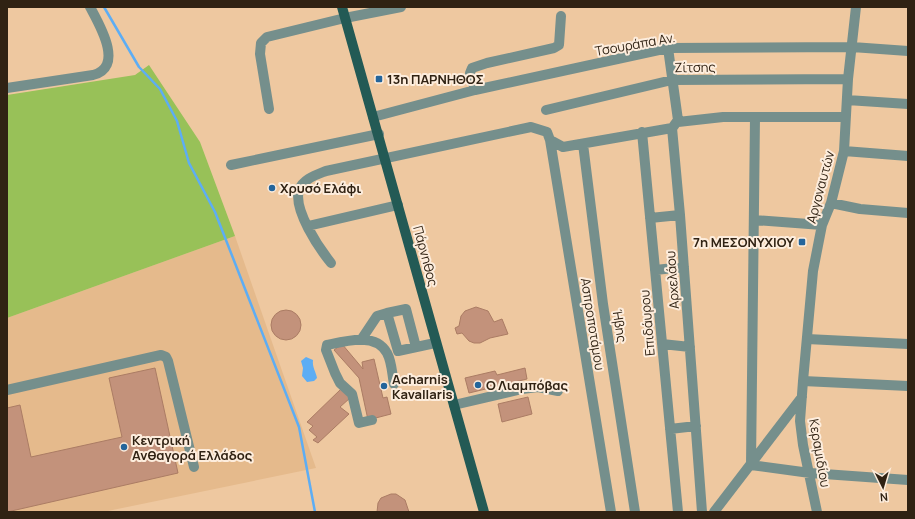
<svg xmlns="http://www.w3.org/2000/svg" width="915" height="519" viewBox="0 0 915 519" font-family="Manrope,sans-serif">
	<style>
		.built { fill: #e5ba8c }
		.green { fill: #98c158 }
		.water { fill: #5dadf4 }
		.lines { fill: none; stroke-linecap: round; stroke-linejoin: round }
		.stream { stroke: #5dadf4; stroke-width: 2.5 }
		.building { fill: #c3927b; stroke: #ab7c64 }
		.minor { stroke: #758f8c; stroke-width: 10 }
		.major { stroke: #235a55; stroke-width: 10 }
		.poi-dot { fill: #24659b; stroke: #fdeddd; stroke-width: 1.5 }
		.labels { text-anchor: middle; dominant-baseline: central; stroke-width: 4; stroke-linejoin: round; paint-order: stroke }
		.street-label { font-size: 13px; fill: #302213; stroke: #fdeddd }
		.poi-label { font-size: 13px; font-weight: bold; fill: #302213; stroke: #fdeddd; text-anchor: start }
	</style>
	<rect width="100%" height="100%" fill="#eec8a0"/>
	<path class="built" d="M235 236 316 468 103 512H7V318Z"/>
	<path class="green" d="M149 65 200 142 235 236 7 318V95L135 75Z"/>
	<path class="water" d="M306 357 313 360C312 367 316 372 317 378L314 381 307 382 302 376 303 368 301 361Z"/>
	<g class="lines">
		<path class="stream" d="M104 7 139 67 160 89 177 121 189 163 215 212 299 427 315 512"/>
	</g>
	<path class="building" d="M476 307 488 311 494 322 502 319 508 334 490 338 480 343H474L469 341 462 333 457 334 455 328 459 326 461 316 465 311Z
		M271 325a15 15 0 1 1 30 0a15 15 0 1 1-30 0Z
		M342 344 363 369 362 362 374 359 383 398 387 397 391 414 368 420 359 378 334 350Z
		M155 368 178 473 7 512V408L20 405 31 457 122 437 109 378Z
		M525 368 527 379 469 393 465 378 495 371 497 375Z
		M341 389 350 398 340 407 349 414 318 443 313 440 317 437 309 430 313 426 307 422Z
		M528 397 532 414 502 422 498 404Z
		M391 494H396L405 500 409 512H377L378 503 381 498Z"/>
	<g class="lines">
		<path class="minor" d="M668 48 678 120 673 127
			M7 88 93 75C125 67 99 24 90 7
			M475 90 470 73 472 68 487 63 554 48 559 45 561 16
			M847 100 908 104
			M269 109 260 54 261 43 267 37 345 18 401 7
			M546 110 672 80 848 79
			M373 117 475 90 668 48 852 47 908 51
			M755 117 751 465 810 473 908 480
			M678 122 723 117H845
			M672 128 680 215 702 512
			M642 132 678 512
			M550 140 611 512
			M583 144 603 304 635 512
			M844 151 908 156
			M231 165 379 134
			M831 203 860 209 908 213
			M650 218 680 215
			M754 220 822 225
			M308 226 398 205
			M331 263C319 248 293 210 299 190 303 179 316 175 326 171L531 127 547 132 550 140 563 147 672 128
			M655 270 684 267
			M387 313 406 309 416 347
			M807 339 908 344
			M361 340 377 316 387 313 398 351 435 343
			M662 344 690 347
			M803 381 908 386
			M7 390 161 355 166 357 168 361 194 467
			M454 405 522 389 538 387 558 391
			M372 420 359 423 352 394 340 383 335 373 326 350 327 345C345 341 376 332 387 353 392 362 392 374 394 384
			M670 429 696 426
			M714 512 802 397
			M817 512 803 445 800 421 803 381 813 271 822 225 831 203 844 151 848 79 856 7"/>
		<path class="major" d="M342 7 484 512"/>
	</g>
	<g class="poi-dot">
		<rect x="375" y="75" width="8" height="8" rx="2"/>
		<circle cx="272" cy="188" r="4"/>
		<rect x="798" y="238" width="8" height="8" rx="2"/>
		<circle cx="478" cy="385" r="4"/>
		<circle cx="384" cy="386" r="4"/>
		<circle cx="124" cy="447" r="4"/>
	</g>
	<g class="labels">
		<g class="street-label">
			<text transform="translate(635 44) rotate(-10)">Τσουράπα Αν.</text>
			<text transform="translate(695 67) rotate(-1)">Ζίτσης</text>
			<text transform="translate(820 187) rotate(-75)">Αργοναυτών</text>
			<text transform="translate(426 256) rotate(75)">Πάρνηθος</text>
			<text transform="translate(672 280) rotate(-94)">Αρχελάου</text>
			<text transform="translate(647 323) rotate(-95)">Επιδάυρου</text>
			<text transform="translate(593 324) rotate(81)">Ασπροποτάμου</text>
			<text transform="translate(620 326) rotate(81)">Ήβης</text>
			<text transform="translate(820 453) rotate(80)">Κεραμιδίου</text>
		</g>
		<g class="poi-label">
			<text x="387" y="79">13η ΠΑΡΝΗΘΟΣ</text>
			<text x="280" y="188">Χρυσό Ελάφι</text>
			<text x="794" y="242" text-anchor="end">7η ΜΕΣΟΝΥΧΙΟΥ</text>
			<text x="392" y="379">Acharnis<tspan x="392" dy="15">Kavallaris</tspan></text>
			<text x="486" y="385">Ο Λιαμπόβας</text>
			<text x="132" y="440">Κεντρική<tspan x="132" dy="15">Ανθαγορά Ελλάδος</tspan></text>
		</g>
	</g>
	<rect width="915" height="519" fill="none" stroke="#302213" stroke-width="16"/>
	<g transform="translate(883 487) rotate(175)" stroke="#fdeddd" stroke-width="3" paint-order="stroke">
	<path d="M0-3L7 15L0 10L-7 15Z" fill="#302213"/>
	<text y="-6" font-size="11" font-weight="bold" text-anchor="middle" fill="#302213">N</text>
	</g>
</svg>
